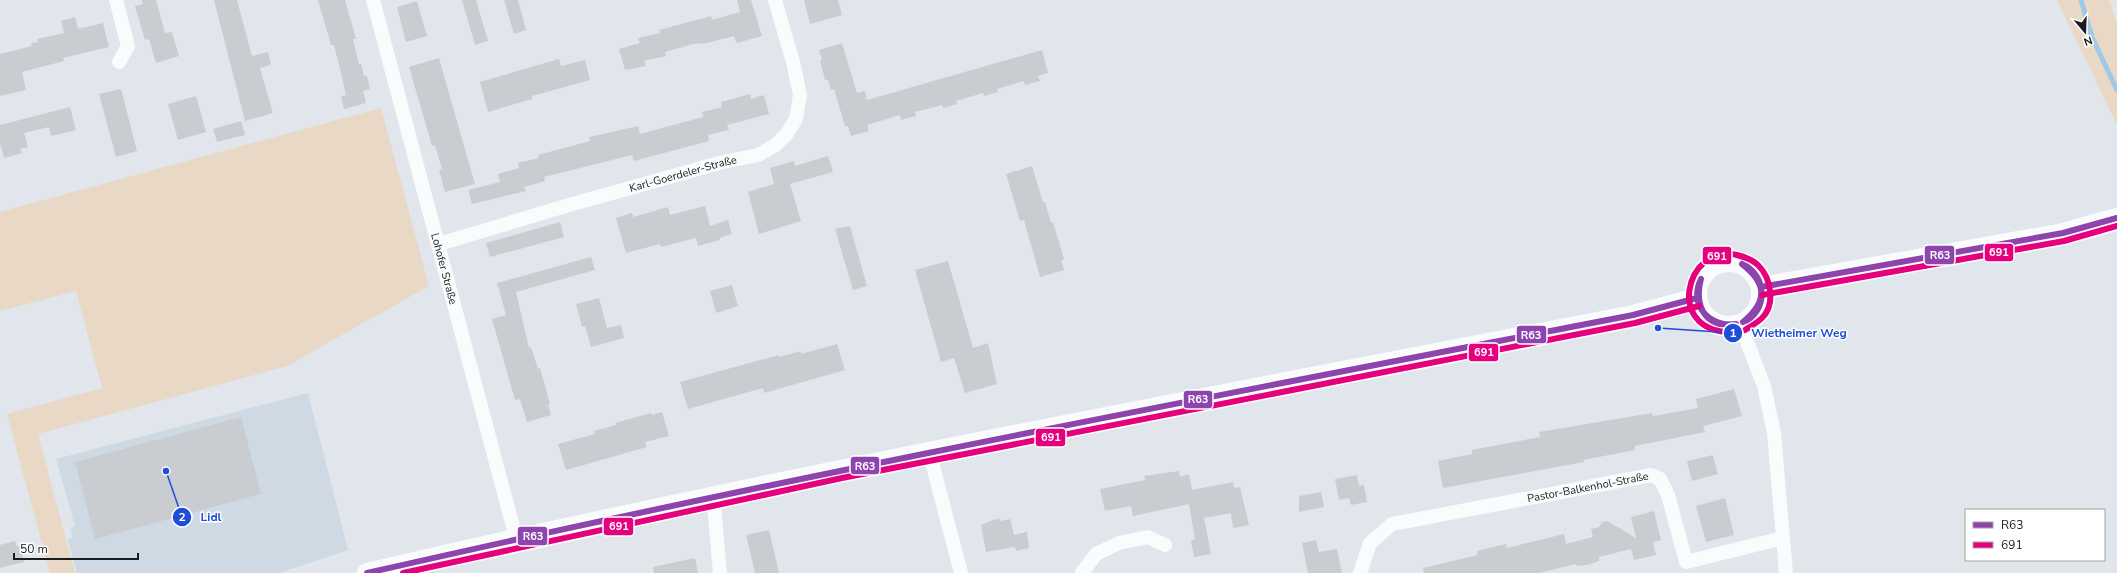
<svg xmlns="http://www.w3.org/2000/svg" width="2117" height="573" viewBox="0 0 2117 573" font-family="'Nunito Sans',sans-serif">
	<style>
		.built { fill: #ced9e3 }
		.green { fill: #e9d8c5 }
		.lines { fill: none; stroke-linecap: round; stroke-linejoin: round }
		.stream { stroke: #9fc9e9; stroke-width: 5 }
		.building { fill: #c9cdd1 }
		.minor { stroke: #fafbfc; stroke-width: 14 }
		.secondary { stroke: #fafbfc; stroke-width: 20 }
		.bus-1-casing { stroke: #fff; stroke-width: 9 }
		.bus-2-casing { stroke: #fff; stroke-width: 9 }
		.bus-1 { stroke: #8e44ad; stroke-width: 6 }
		.bus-2 { stroke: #e5007d; stroke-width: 6 }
		.labels { text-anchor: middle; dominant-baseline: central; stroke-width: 3; stroke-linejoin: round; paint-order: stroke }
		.street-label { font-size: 11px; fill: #181c1f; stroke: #fff }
		.leader { fill: none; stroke: #1d4ed8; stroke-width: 1.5 }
		.callout-dot { fill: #1d4ed8; stroke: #fff; stroke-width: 1.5 }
		.mark-label { font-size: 12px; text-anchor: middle; font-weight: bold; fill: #fff }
		.callout-label { font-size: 12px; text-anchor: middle; font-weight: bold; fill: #1d4ed8; stroke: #fff; stroke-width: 3; stroke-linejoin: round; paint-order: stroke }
		.line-badge { stroke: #fff; stroke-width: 1.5 }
		.badge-label { font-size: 11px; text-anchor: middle; font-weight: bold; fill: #fff }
	</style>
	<rect width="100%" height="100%" fill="#e0e6eb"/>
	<path class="built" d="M308 393 348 550 279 573H77L68 539 73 538 70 529 75 526 56 459Z"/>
	<path class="green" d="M2057 0H2109L2117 23V125Z
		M381 108 429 286 287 366 38 434 75 573H50L7 414 102 388 76 291 0 311V212Z"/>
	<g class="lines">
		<path class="stream" d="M2081 0 2092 37 2117 90"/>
	</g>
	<path class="building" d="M142 0H156L165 33 172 32 179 56 156 63 149 39 145 40 135 6 143 4Z
		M214 0H237L252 56 268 52 271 65 260 68 273 113 245 121Z
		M318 0H345L356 39H353L359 64H361L364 76H367L370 89 363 91 366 103 344 109 341 97 346 95 340 69 334 45H331Z
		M462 0H476L488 41 475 45Z
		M504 0H518L526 30 514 34Z
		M737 0H751L762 36 737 43 734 36 707 43 693 44 665 52 666 56 644 61 646 66 625 70 619 49 640 43 638 38 660 33 659 30 711 16 712 20 740 12Z
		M804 0H838L842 15 810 24Z
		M417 1 427 36 406 42 397 7Z
		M75 17 78 29 103 23 109 47 63 58 64 61 22 72 26 90 0 96V54L32 46 31 43 38 42 37 39 64 33 61 21Z
		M842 43 857 93 865 91 867 100 1042 50 1048 73 1038 76 1040 81 1025 85 1024 81 997 89 998 92 984 96 983 93 956 101 957 104 943 108 942 105 915 112 916 116 901 120 900 115 867 125 869 131 851 136 848 126H845L834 89 831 90 828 80H825L820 60 822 59 819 50Z
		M439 58 475 184 445 192 439 170 442 169 435 145 432 146 409 67Z
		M559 59 561 66 585 60 590 80 532 96V99L488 112 480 82Z
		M121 89 137 151 116 157 99 94Z
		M750 94 751 99 764 95 769 114 727 125 729 130 708 135 709 141 634 161 632 155 544 177 545 181 524 187 526 191 472 204 468 190 500 182 498 174 519 168 518 163 539 158 538 155 590 141 589 137 638 126 640 134 703 117 702 112 722 107 721 102Z
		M196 96 206 132 178 140 168 104Z
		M70 107 76 130 51 136 49 127 24 133 28 147 20 149 22 153 4 158 0 143V125Z
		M241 121 245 135 217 142 213 129Z
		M828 156 833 172 790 184 801 221 759 234 748 192 774 184 770 168 794 161 795 166Z
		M1032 166 1043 202H1045L1051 223 1053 222 1064 259 1061 260 1064 270 1040 277 1024 220 1020 221 1006 174Z
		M705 206 710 226 728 220 732 234 719 238 720 240 698 246 696 238 661 247 660 244 626 253 616 218 632 213 633 217 668 207 670 215Z
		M560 222 564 237 490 257 486 243Z
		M850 226 867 286 853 290 835 229Z
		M591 257 595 270 516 292 529 348 531 347 538 369 540 368 550 404 548 405 551 415 527 422 520 399 515 400 492 319 506 315 497 283Z
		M948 261 973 348 988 343 997 384 965 393 954 358 941 362 915 270Z
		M732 285 738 306 716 313 710 291Z
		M599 298 607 328 621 325 624 338 591 347 585 326 582 327 576 304Z
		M837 344 845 370 764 393 763 388 688 409 680 382 779 355V357L801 351V354Z
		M1734 389 1742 416 1703 426 1705 432 1635 446V450L1583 460 1584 462 1443 488 1438 461 1472 454V450L1540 437 1539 432 1652 413 1653 416 1698 408 1696 399Z
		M662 412 669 436 645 442 647 447 566 470 558 444 595 434 594 431 616 425 615 423 651 413 652 415Z
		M241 417 261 494 95 539 75 462Z
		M1713 455 1718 474 1692 481 1687 461Z
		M1179 471 1180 477 1189 474 1192 490 1233 482 1234 488 1240 487 1249 525 1233 528 1231 513 1204 518 1211 554 1194 557 1191 540 1195 539 1189 504 1133 516 1131 506 1105 511 1100 489 1145 480 1144 476Z
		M1357 475 1359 486 1364 485 1367 502 1351 505 1349 498 1339 500 1335 479Z
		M1321 492 1324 507 1299 512V496Z
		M1725 498 1734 535 1706 542 1696 506Z
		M1654 511 1661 540 1653 542 1656 555 1634 560 1631 549 1599 557V561L1587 565 1577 566 1576 564 1539 573H1424L1423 568 1478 555 1477 551 1506 544 1507 548 1564 534 1566 544 1593 537 1591 529 1599 527 1602 522 1607 521 1636 538 1631 517Z
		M999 518 1000 521 1010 519 1014 535 1027 532 1029 548 1016 551 1015 547 986 552 981 525Z
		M769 530 779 573H755L746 535Z
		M1316 540 1319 552 1337 549 1342 573H1308L1302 543Z
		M15 541 17 547 20 546 24 562 0 568V545Z
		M695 558 698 573H654L653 567Z"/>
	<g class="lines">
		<g class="minor">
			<path d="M116 0 128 46 119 62"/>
			<path id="s1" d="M373 0 516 538"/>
			<path id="s2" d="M439 244 569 205 723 162 758 155 774 146 786 135 796 119 800 95 793 62 775 0"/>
			<path d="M1740 324 1764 386 1774 433 1786 573"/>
			<path d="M929 451 961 573"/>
			<path d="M713 495 720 573"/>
			<path d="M1082 573 1096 554 1119 543 1148 537 1165 545"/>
			<path id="s3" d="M1360 573 1370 543 1392 524 1651 475 1660 479 1668 495 1686 562 1783 538"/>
		</g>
		<path class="secondary" d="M1697 294a32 32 0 1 1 64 0a32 32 0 1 1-64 0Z
			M1761 287 2063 233 2117 218
			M367 573C786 475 1210 397 1633 315L1697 298"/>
		<g class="bus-1-casing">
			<path id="bus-1" d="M1742 264C1767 274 1769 312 1743 322
				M1742 264C1768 284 1767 302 1743 322
				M1701 279C1696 297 1699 319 1720 324 1725 325 1731 324 1736 324
				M1701 279C1688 305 1710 328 1736 324
				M1761 287 2063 233 2117 218
				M367 573C787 477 1210 397 1633 315L1697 298"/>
		</g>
		<g class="bus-2-casing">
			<path id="bus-2" d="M1762 295 2064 241 2117 226
				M1740 332C1660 338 1686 241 1737 255 1745 257 1752 259 1758 265 1771 278 1776 304 1762 318 1757 323 1751 326 1745 330
				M403 573 842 478 1635 323 1699 306"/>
		</g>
		<use href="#bus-1" class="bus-1"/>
		<use href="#bus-2" class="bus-2"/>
	</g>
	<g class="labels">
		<g class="street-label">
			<text stroke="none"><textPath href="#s2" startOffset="254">Karl-Goerdeler-Straße</textPath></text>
			<text stroke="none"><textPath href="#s1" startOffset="278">Lohofer Straße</textPath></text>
			<text stroke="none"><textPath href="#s3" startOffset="260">Pastor-Balkenhol-Straße</textPath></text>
		</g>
	</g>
	<path class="leader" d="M1658 328L1733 333M166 471L182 517"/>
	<g class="callout-dot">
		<circle cx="1658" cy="328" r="4"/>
		<circle cx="166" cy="471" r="4"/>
		<circle cx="1733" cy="333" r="10"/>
		<circle cx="182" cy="517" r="10"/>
	</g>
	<g class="mark-label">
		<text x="1733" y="337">1</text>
		<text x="182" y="521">2</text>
	</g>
	<g class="callout-label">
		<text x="1799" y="337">Wietheimer Weg</text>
		<text x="211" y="521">Lidl</text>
	</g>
	<g class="line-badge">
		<rect x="1984" y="243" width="30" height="19" rx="4" fill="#e5007d"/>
		<rect x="1924" y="245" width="31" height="20" rx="4" fill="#8e44ad"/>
		<rect x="1702" y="246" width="30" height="19" rx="4" fill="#e5007d"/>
		<rect x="1516" y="325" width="31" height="19" rx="4" fill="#8e44ad"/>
		<rect x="1468" y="343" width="31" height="19" rx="4" fill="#e5007d"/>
		<rect x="1183" y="390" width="30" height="19" rx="4" fill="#8e44ad"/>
		<rect x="1035" y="428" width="31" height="19" rx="4" fill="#e5007d"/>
		<rect x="850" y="456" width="30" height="19" rx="4" fill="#8e44ad"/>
		<rect x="603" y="517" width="31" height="19" rx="4" fill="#e5007d"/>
		<rect x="517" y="526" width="31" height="20" rx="4" fill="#8e44ad"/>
	</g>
	<g class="badge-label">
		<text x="1999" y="256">691</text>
		<text x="1940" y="259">R63</text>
		<text x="1717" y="260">691</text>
		<text x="1531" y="339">R63</text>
		<text x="1484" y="356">691</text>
		<text x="1198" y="403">R63</text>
		<text x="1051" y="441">691</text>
		<text x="865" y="470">R63</text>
		<text x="619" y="530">691</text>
		<text x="533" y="540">R63</text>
	</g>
	<rect x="1965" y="509" width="140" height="52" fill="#ffffff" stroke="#a3a4a5"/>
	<rect x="1973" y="522" width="20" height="6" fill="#8e44ad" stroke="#a3a4a5"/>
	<text x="2001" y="529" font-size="12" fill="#181c1f">R63</text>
	<rect x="1973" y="542" width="20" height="6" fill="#e5007d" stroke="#a3a4a5"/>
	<text x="2001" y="549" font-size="12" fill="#181c1f">691</text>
	<g transform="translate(2085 32) rotate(161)" stroke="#ffffff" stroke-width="3" paint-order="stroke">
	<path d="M0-3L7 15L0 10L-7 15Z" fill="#181c1f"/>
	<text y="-6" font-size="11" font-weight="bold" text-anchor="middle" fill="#181c1f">N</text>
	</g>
	<path d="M14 553v6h124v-6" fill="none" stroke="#181c1f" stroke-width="2"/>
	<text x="20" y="553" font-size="12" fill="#181c1f" stroke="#ffffff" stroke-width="3" paint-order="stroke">50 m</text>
</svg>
